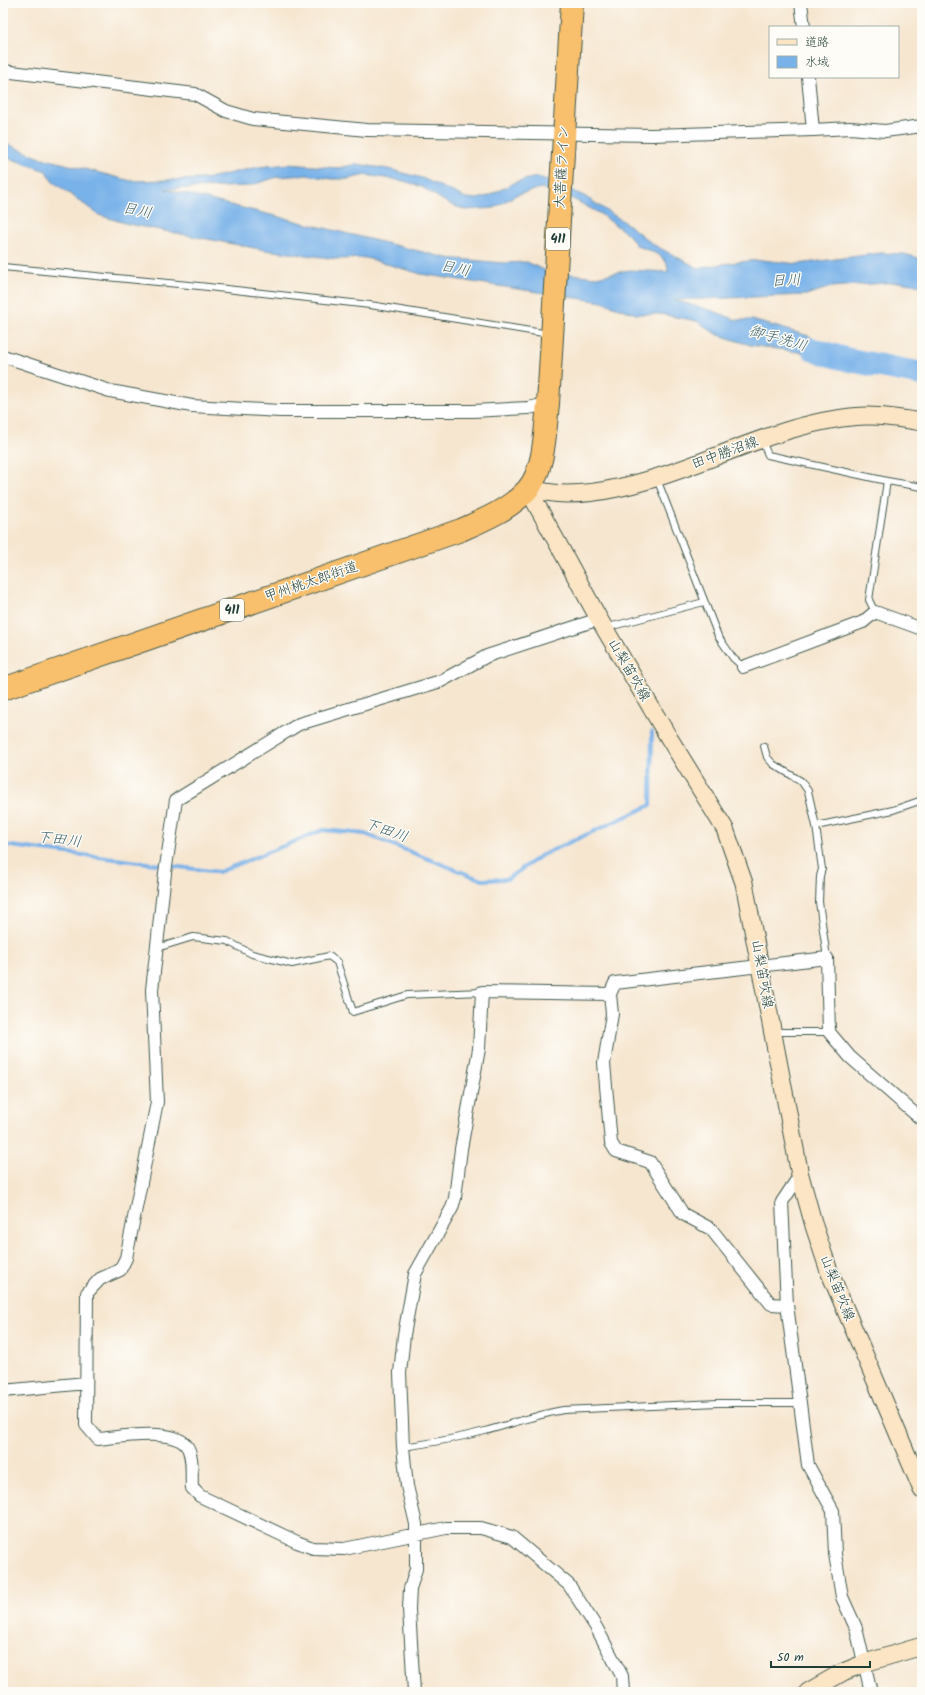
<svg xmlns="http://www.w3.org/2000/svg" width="925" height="1695" viewBox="0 0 925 1695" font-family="Kalam,'Klee One',sans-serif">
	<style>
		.water { fill: #79b2e9; stroke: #4c788e; fill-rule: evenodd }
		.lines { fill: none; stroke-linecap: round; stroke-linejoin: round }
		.stream { stroke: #79b2e9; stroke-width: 4 }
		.river { stroke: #79b2e9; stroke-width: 24 }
		.lane-casing { stroke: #3f564b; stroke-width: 8 }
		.street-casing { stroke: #3f564b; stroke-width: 14 }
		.secondary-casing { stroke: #3f564b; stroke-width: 19 }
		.highway-casing { stroke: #3f564b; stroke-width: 24 }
		.lane { stroke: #fff; stroke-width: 6 }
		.street { stroke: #fff; stroke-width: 12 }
		.secondary { stroke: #fce5c4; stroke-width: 17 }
		.highway { stroke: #f8bf6c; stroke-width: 22 }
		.labels { text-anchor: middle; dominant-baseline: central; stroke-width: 3; stroke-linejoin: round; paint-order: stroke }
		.shield { fill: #fdfcf7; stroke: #62766e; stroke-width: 1 }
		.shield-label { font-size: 13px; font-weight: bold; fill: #1f3d34 }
		.street-label { font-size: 14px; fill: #1f3d34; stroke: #fdfcf7 }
		.water-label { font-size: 15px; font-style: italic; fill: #3a606a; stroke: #fdfcf7 }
	</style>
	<rect width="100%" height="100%" fill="#fdfcf7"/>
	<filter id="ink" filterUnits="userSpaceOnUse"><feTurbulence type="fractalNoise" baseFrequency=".025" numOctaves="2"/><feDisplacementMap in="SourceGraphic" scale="8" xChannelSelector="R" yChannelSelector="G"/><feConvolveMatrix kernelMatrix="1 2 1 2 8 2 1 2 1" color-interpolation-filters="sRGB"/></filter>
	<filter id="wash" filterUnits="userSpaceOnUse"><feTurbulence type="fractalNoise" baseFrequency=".012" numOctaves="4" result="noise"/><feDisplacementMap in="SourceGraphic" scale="16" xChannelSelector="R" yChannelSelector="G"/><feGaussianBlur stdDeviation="0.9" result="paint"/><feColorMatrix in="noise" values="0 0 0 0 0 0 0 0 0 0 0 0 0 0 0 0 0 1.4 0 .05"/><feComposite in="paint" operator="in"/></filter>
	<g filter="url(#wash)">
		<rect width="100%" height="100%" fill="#f6e6d0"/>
		<path class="water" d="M3 142 38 157 131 181 205 179 258 167 289 164 338 168 357 164 388 169 422 178 466 198 477 199 488 196 516 182 536 177 572 190 584 196 626 223 654 245 698 268 737 262 762 260 798 264 881 253 904 254 922 259V286L899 282 831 287 806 295 674 300 713 311 737 320H752L809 336 845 359 750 345 716 334 697 321 660 314H636L602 302 421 274 366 258 338 259 265 250 128 224 99 215 52 181 46 171 3 156ZM306 175 332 179H348L366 175 404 181 422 187 449 204 466 210 494 208 516 195 541 188 573 199 599 213 629 235 636 245 659 255 667 263 668 272 629 270 596 277 546 271 527 262 504 263 447 258 165 189 249 186 277 177Z"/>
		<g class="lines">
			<path class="stream" d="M3 845 219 872 323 830 365 834 482 880 507 879 542 855 651 805 652 732"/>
			<path class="river" d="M814 350 845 359 922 374"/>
		</g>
	</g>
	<g filter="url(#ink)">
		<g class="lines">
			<g class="lane-casing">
				<path id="lane" d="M3 267 199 286 370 305 549 334
					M762 441 768 455 887 481 922 487
					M657 479 718 636 733 658 743 667
					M875 612 869 600 887 481
					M605 628 704 602
					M764 746 767 757 773 764 801 781 808 791 816 826 822 869 820 876 819 902 827 958
					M816 826 893 810 922 800
					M157 948 193 937 227 941 252 954 292 964 329 956 337 962 353 1012 407 995 482 992
					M773 1032H829
					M403 1447C431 1443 458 1438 485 1431 511 1424 536 1415 563 1410L718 1403H800"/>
			</g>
			<g class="street-casing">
				<path id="street" d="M801 3 804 27
					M3 71 195 94 226 111 253 119 367 130 652 135 813 130 850 128 885 131 922 126
					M808 77 813 130
					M3 356 110 391 192 406 280 411H473L528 408 548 404
					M599 619 487 656 441 681 299 724 176 800 165 873 152 990 157 1102 126 1258 120 1270 100 1279 87 1293 86 1425 98 1439C119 1437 171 1428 186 1445 194 1455 191 1475 192 1488L200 1496 297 1542 313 1548 344 1549 446 1528H481L512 1537 569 1585 596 1627 613 1659 622 1676 623 1692
					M743 667 863 622 875 612 922 629
					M610 994 612 1014 604 1063 611 1143 616 1151 650 1162 683 1214 711 1229 771 1304 787 1305
					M800 1175 782 1202 787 1305 800 1403 808 1465 833 1511 835 1554 842 1597 856 1628 871 1692
					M3 1391 86 1383
					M414 1692 409 1609 410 1589 416 1569V1524L407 1486 403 1447 400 1373 404 1335 415 1274 452 1208 455 1198 461 1149 479 1049 482 992 610 994 615 983 827 958 829 1032 850 1057 922 1120"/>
			</g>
			<g class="secondary-casing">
				<path id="secondary" d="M528 489 599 619 669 738 725 829 744 883 800 1175 814 1226 829 1271 922 1490
					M528 489C541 491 554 494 567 494 606 494 646 482 682 469 740 448 806 417 868 416 886 416 904 419 922 422
					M808 1692 843 1672 865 1663 922 1646"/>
			</g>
			<g class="highway-casing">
				<path id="highway" d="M3 689 461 530C484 520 510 509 527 490 545 471 545 429 548 404L572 3"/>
			</g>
			<use href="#lane" class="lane"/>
			<use href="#street" class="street"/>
			<use href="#secondary" class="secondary"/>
			<use href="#highway" class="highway"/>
		</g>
	</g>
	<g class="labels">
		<g class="shield">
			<rect x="546" y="228" width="24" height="22" rx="3"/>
			<rect x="220" y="599" width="24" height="22" rx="3"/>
		</g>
		<g class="shield-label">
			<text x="558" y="239">411</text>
			<text x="232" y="610">411</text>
		</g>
		<g class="street-label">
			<text transform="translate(562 167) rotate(-87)">大菩薩ライン</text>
			<text transform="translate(725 453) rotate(-20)">田中勝沼線</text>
			<text transform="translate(311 582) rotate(-19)">甲州桃太郎街道</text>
			<text transform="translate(629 670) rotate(60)">山梨笛吹線</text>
			<text transform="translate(762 974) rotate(80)">山梨笛吹線</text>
			<text transform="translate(837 1288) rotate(68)">山梨笛吹線</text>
		</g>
		<g class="water-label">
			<text transform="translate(137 211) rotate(11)">日川</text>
			<text transform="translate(455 269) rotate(12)">日川</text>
			<text transform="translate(786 281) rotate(-3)">日川</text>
			<text transform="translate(778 339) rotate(16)">御手洗川</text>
			<text transform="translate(386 831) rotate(19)">下田川</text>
			<text transform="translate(59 840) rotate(7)">下田川</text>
		</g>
	</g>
	<rect width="925" height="1695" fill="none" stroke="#fdfcf7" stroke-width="16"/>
	<rect x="769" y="26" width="130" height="52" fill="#fdfcf7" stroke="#a4b0a9"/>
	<rect x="777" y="39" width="20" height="6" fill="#fce5c4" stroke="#a4b0a9"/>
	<text x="805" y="46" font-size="12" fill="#1f3d34">道路</text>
	<rect x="777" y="56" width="20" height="12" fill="#79b2e9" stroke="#a4b0a9"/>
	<text x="805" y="66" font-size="12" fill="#1f3d34">水域</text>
	<path d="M771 1661v6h99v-6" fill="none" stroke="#1f3d34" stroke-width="2"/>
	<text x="777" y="1661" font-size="12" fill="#1f3d34" stroke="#fdfcf7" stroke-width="3" paint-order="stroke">50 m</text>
</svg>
